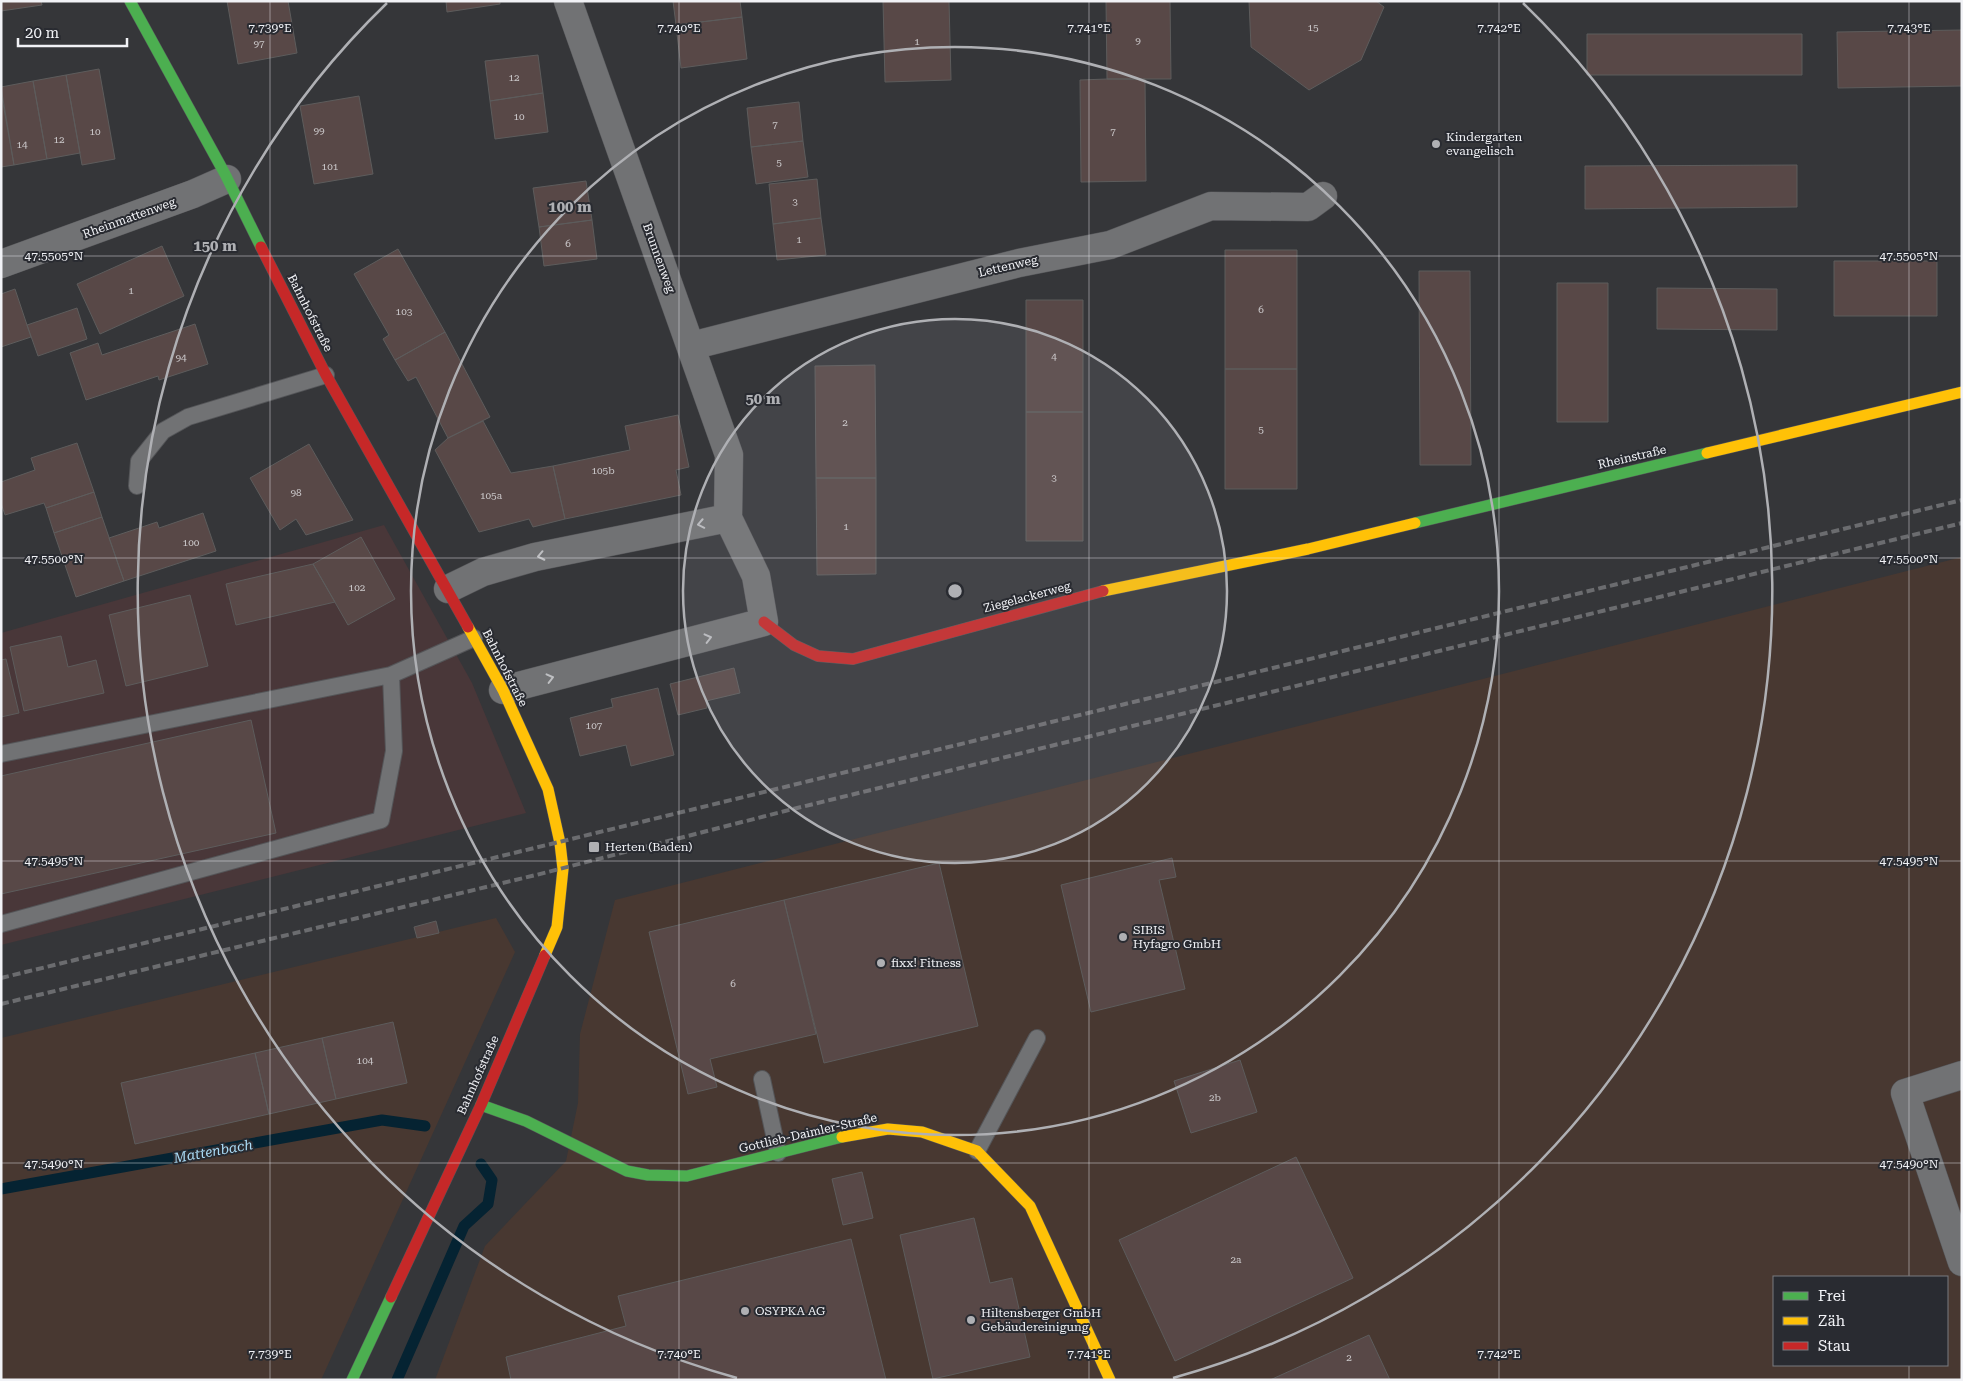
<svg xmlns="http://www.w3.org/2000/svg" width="1963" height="1381" viewBox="0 0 1963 1381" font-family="'Roboto Serif',serif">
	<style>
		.commercial { fill: #493739 }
		.industrial { fill: #483831; fill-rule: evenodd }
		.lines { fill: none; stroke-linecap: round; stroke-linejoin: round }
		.stream { stroke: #052332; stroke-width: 11 }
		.building { fill: #584847; stroke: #5d5c5c }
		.lane-casing { stroke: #545558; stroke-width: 18 }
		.street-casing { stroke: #545558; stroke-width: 29 }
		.fast-casing { stroke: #545558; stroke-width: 12 }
		.slow-casing { stroke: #545558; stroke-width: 12 }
		.jam-casing { stroke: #545558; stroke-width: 12 }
		.lane { stroke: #717274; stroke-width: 16 }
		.street { stroke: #717274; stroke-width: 28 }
		.fast { stroke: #4caf50; stroke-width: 11 }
		.slow { stroke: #ffc107; stroke-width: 11 }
		.jam { stroke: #c62828; stroke-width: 11 }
		.rail { stroke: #6b6c6f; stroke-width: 4; stroke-dasharray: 8 4; stroke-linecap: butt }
		.oneway { stroke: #bebfc2 }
		.ticks { fill: none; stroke: #f1f2f6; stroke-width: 1; stroke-opacity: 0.45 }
		.ring { fill: none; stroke: #afb0b4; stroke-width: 2.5 }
		.poi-dot { fill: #afb0b4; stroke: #292b31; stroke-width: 2 }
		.labels { text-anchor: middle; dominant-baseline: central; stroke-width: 4; stroke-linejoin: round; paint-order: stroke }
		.number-label { font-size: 10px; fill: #cbc8ca }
		.poi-label { font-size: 12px; fill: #f1f2f6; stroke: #292b31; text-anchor: start }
		.street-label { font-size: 12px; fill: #f1f2f6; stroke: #292b31 }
		.water-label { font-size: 14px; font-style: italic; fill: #aadbf6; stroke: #292b31 }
		.ticks-label { font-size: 12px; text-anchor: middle; fill: #f1f2f6; stroke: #292b31; stroke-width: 4; stroke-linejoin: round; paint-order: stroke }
		.centre { fill: #afb0b4; stroke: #292b31; stroke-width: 2.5 }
		.ring-label { font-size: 15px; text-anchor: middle; font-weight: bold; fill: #afb0b4; stroke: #292b31; stroke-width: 4; stroke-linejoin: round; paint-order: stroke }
	</style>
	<rect width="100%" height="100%" fill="#353639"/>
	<path class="commercial" d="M384 525 472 683 526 813 1 945V633Z"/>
	<path class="industrial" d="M1962 557V1380H435L485 1246 566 1161 578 1103 580 1034 615 900ZM1774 1277H1947V1365H1774Z
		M496 918 515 952 321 1380H1V1038Z"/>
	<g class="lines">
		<path class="stream" d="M1 1189 382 1120 425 1126
			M397 1380 464 1226 488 1204 492 1180 481 1164"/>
	</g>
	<path class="building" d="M1 1H41L42 5 1 11Z
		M227 1H288L297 53 238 64Z
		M446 1H500V4L447 12Z
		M673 1H740L742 17 676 25Z
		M883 1H949L951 80 885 82Z
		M1106 1H1170L1171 79H1107Z
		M1249 1H1376L1384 7 1361 60 1309 90 1251 47Z
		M742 17 747 59 681 68 676 25Z
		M1962 30V86L1838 88 1837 32Z
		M1587 34H1802V75H1587Z
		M538 55 543 93 490 101 485 61Z
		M99 69 115 159 82 165 66 75Z
		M66 75 80 153 47 159 33 81Z
		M1107 79H1145L1146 181 1081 182 1080 80Z
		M33 81 47 159 14 165 1 87Z
		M1 92 14 165 1 167Z
		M543 93 548 132 495 139 490 101Z
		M359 96 373 174 314 184 300 106Z
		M799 102 803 141 751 147 747 108Z
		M803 141 808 177 756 184 751 147Z
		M1797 165V207L1585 209V166Z
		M817 179 821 218 773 224 769 184Z
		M586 181 592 220 539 227 533 188Z
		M821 218 826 255 777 260 773 224Z
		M592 220 597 259 544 266 539 227Z
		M162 246 184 296 100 334 77 284Z
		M398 249 445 332 395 360 383 339 389 335 354 274Z
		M1225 250H1297V369H1225Z
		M1834 261H1937V316H1834Z
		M1419 271H1470L1471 465H1420Z
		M1557 283H1608V422H1557Z
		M1657 288 1777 289V330L1657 329Z
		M15 289 31 337 1 347V294Z
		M1026 300H1083V412H1026Z
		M77 308 87 339 38 356 27 325Z
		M195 324 208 364 159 380 158 376 86 400 70 353 98 343 102 355Z
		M445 332 490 417 448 438 416 377 408 381 395 360Z
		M875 365 876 478H816L815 366Z
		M1225 369H1297V489H1225Z
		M1026 412H1083V541H1026Z
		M678 415 689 467 676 470 681 495 565 519 553 466 630 450 625 426Z
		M483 421 511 473 553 466 565 519 533 527 529 519 479 532 435 450 448 438Z
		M77 443 94 492 46 508 44 503 5 515 1 503V482L35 470 31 458Z
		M309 444 353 520 306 535 296 519 280 530 250 478Z
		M816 478H876V574L817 575Z
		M94 492 102 517 54 533 46 508Z
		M203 513 216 551 124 581 109 538 157 522 159 528Z
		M102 517 124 581 76 597 54 533Z
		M361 537 395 599 348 625 313 564Z
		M313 564 335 602 236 625 226 584Z
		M190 595 208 666 126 686 109 615Z
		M61 636 68 667 96 660 104 693 24 711 10 647Z
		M6 659 19 713 1 717V660Z
		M734 668 740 693 706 701 707 708 678 715 670 684Z
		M658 688 674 755 631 766 626 745 580 756 570 718 613 707 611 699Z
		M251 720 276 833 1 894V776Z
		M1172 858 1176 877 1159 880 1185 989 1091 1012 1061 885Z
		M939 863 978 1026 824 1063 784 900Z
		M784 900 816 1034 710 1059 717 1087 688 1094 649 932Z
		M436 921 439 933 417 938 414 927Z
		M393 1022 407 1083 336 1099 322 1038Z
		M322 1038 336 1099 269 1114 255 1053Z
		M255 1053 269 1114 135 1144 121 1083Z
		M1240 1060 1257 1112 1191 1133 1174 1081Z
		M1296 1157 1353 1278 1175 1361 1119 1240Z
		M862 1172 873 1218 843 1225 832 1179Z
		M974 1218 990 1283 1012 1278 1030 1357 933 1379 900 1235Z
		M851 1239 886 1380H511L506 1357 626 1326 618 1296Z
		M1369 1335 1390 1380H1270Z"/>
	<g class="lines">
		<g class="lane-casing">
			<path id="lane" d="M137 486 139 461 163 431 188 417 326 375
				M1 754 391 675 474 638
				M1 924 381 820 394 751 391 675
				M762 1079 778 1153
				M977 1151 1037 1038"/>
		</g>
		<g class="street-casing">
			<path id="street" d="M568 1 729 455 728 518
				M1 264 193 194 227 179
				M691 346 1019 263 1110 245 1211 206 1308 207 1323 196
				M448 589 483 572 535 557 728 518 756 576 764 622 503 690
				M1962 1075 1905 1093 1962 1262"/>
		</g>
		<g class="fast-casing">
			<path id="fast" d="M130 1 225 174 261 247
				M1415 523 1707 453
				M481 1105 526 1121 627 1171 648 1175 687 1176 842 1137
				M352 1380 391 1297"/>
		</g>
		<g class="slow-casing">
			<path id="slow" d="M1707 453 1962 392
				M1103 591 1308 549 1415 523
				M468 627 503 690 548 789 560 843 563 869 557 927 545 955
				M842 1137 888 1129 922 1132 977 1151 1030 1206 1110 1380"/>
		</g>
		<g class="jam-casing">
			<path id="jam" d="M261 247 326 375 468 627
				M764 622 794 645 818 656 853 659 1103 591
				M391 1297 481 1105 545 955"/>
		</g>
		<use href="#lane" class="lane"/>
		<use href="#street" class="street"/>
		<use href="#fast" class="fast"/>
		<use href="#slow" class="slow"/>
		<use href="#jam" class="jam"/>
		<path class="rail" d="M1 978 1962 500
			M1 1004 536 875 785 811 1962 523"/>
	</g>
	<defs><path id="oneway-chevron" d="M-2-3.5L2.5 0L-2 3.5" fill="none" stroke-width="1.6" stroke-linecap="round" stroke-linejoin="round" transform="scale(1.25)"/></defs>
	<g class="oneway">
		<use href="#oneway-chevron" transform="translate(701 524) rotate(169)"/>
		<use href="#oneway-chevron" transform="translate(541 556) rotate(168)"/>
		<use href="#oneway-chevron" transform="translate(708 638) rotate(-14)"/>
		<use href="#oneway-chevron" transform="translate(550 678) rotate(-14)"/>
	</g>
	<path class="ticks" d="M270 1V1380M679 1V1380M1089 1V1380M1499 1V1380M1909 1V1277M1 256H1962M1 558H1962M1 861H1962M1 1163H1962M1909 1365V1380"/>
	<circle cx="955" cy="591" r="272" fill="#afb0b4" fill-opacity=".12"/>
	<g class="ring">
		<circle cx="955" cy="591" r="272"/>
		<circle cx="955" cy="591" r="544"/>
		<path d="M737 1378A817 817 0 0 1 387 3M1523 3A817 817 0 0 1 1173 1378"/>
	</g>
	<g class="poi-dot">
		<circle cx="1436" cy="144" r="5"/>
		<rect x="588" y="841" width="12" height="12" rx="2.5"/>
		<circle cx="1123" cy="937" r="5"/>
		<circle cx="881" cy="963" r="5"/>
		<circle cx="745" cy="1311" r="5"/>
		<circle cx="971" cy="1320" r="5"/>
	</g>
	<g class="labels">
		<g class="number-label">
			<text x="1313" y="27">15</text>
			<text x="1138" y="40">9</text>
			<text x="917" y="41">1</text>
			<text x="259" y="43">97</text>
			<text x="514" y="77">12</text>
			<text x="519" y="116">10</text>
			<text x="775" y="124">7</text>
			<text x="319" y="130">99</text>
			<text x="95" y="131">10</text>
			<text x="1113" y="131">7</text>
			<text x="59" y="139">12</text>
			<text x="22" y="144">14</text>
			<text x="779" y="162">5</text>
			<text x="330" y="166">101</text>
			<text x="795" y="201">3</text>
			<text x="799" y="239">1</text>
			<text x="568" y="243">6</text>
			<text x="131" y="290">1</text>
			<text x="1261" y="309">6</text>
			<text x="404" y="311">103</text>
			<text x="1054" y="356">4</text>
			<text x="181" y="357">94</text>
			<text x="845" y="422">2</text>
			<text x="1261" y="429">5</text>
			<text x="603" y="470">105b</text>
			<text x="1054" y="477">3</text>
			<text x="296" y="492">98</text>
			<text x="491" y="495">105a</text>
			<text x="846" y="526">1</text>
			<text x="191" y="542">100</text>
			<text x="357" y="587">102</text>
			<text x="594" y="725">107</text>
			<text x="733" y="983">6</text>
			<text x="365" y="1060">104</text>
			<text x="1215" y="1097">2b</text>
			<text x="1236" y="1259">2a</text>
			<text x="1349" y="1357">2</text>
		</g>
		<g class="poi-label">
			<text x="1446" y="137">Kindergarten<tspan x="1446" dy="14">evangelisch</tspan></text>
			<text x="605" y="847">Herten (Baden)</text>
			<text x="1133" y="930">SIBIS<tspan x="1133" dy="14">Hyfagro GmbH</tspan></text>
			<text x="891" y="963">fixx! Fitness</text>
			<text x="755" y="1311">OSYPKA AG</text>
			<text x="981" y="1313">Hiltensberger GmbH<tspan x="981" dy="14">Gebäudereinigung</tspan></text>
		</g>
		<g class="street-label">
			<text transform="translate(129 218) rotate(-20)">Rheinmattenweg</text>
			<text transform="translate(659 258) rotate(70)">Brunnenweg</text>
			<text transform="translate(1008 266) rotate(-13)">Lettenweg</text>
			<text transform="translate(310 313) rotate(63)">Bahnhofstraße</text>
			<text transform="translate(1632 457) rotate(-13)">Rheinstraße</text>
			<text transform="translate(1027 597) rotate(-15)">Ziegelackerweg</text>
			<text transform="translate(505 668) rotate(63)">Bahnhofstraße</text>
			<text transform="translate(478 1075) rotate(-66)">Bahnhofstraße</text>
			<text transform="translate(808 1133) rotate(-13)">Gottlieb-Daimler-Straße</text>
		</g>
		<g class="water-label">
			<text transform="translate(213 1151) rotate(-10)">Mattenbach</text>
		</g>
	</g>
	<g class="ticks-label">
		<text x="270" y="32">7.739°E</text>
		<text x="679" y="32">7.740°E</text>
		<text x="1089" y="32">7.741°E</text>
		<text x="1499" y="32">7.742°E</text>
		<text x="1909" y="32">7.743°E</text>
		<text x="54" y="260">47.5505°N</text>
		<text x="1909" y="260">47.5505°N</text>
		<text x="54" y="563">47.5500°N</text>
		<text x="1909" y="563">47.5500°N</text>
		<text x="54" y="865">47.5495°N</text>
		<text x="1909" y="865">47.5495°N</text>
		<text x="54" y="1168">47.5490°N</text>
		<text x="1909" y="1168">47.5490°N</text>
		<text x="270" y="1358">7.739°E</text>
		<text x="679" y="1358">7.740°E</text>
		<text x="1089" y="1358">7.741°E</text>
		<text x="1499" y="1358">7.742°E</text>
	</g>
	<circle cx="955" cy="591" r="8" class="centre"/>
	<g class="ring-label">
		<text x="570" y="212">100 m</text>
		<text x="215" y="251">150 m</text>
		<text x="763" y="404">50 m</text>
	</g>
	<rect width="1963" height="1381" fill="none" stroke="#f1f2f6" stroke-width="5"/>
	<rect x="1773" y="1276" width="175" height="90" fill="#292b31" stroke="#797b80"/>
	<rect x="1783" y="1292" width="25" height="8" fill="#4caf50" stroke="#797b80"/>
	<text x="1818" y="1301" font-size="15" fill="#f1f2f6">Frei</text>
	<rect x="1783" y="1317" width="25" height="8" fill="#ffc107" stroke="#797b80"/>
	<text x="1818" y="1326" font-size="15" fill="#f1f2f6">Zäh</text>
	<rect x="1783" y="1342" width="25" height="8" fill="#c62828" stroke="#797b80"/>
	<text x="1818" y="1351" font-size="15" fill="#f1f2f6">Stau</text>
	<path d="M18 38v8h109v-8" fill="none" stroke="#f1f2f6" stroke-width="2.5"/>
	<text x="25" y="38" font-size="15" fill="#f1f2f6" stroke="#292b31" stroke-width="4" paint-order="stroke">20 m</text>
</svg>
